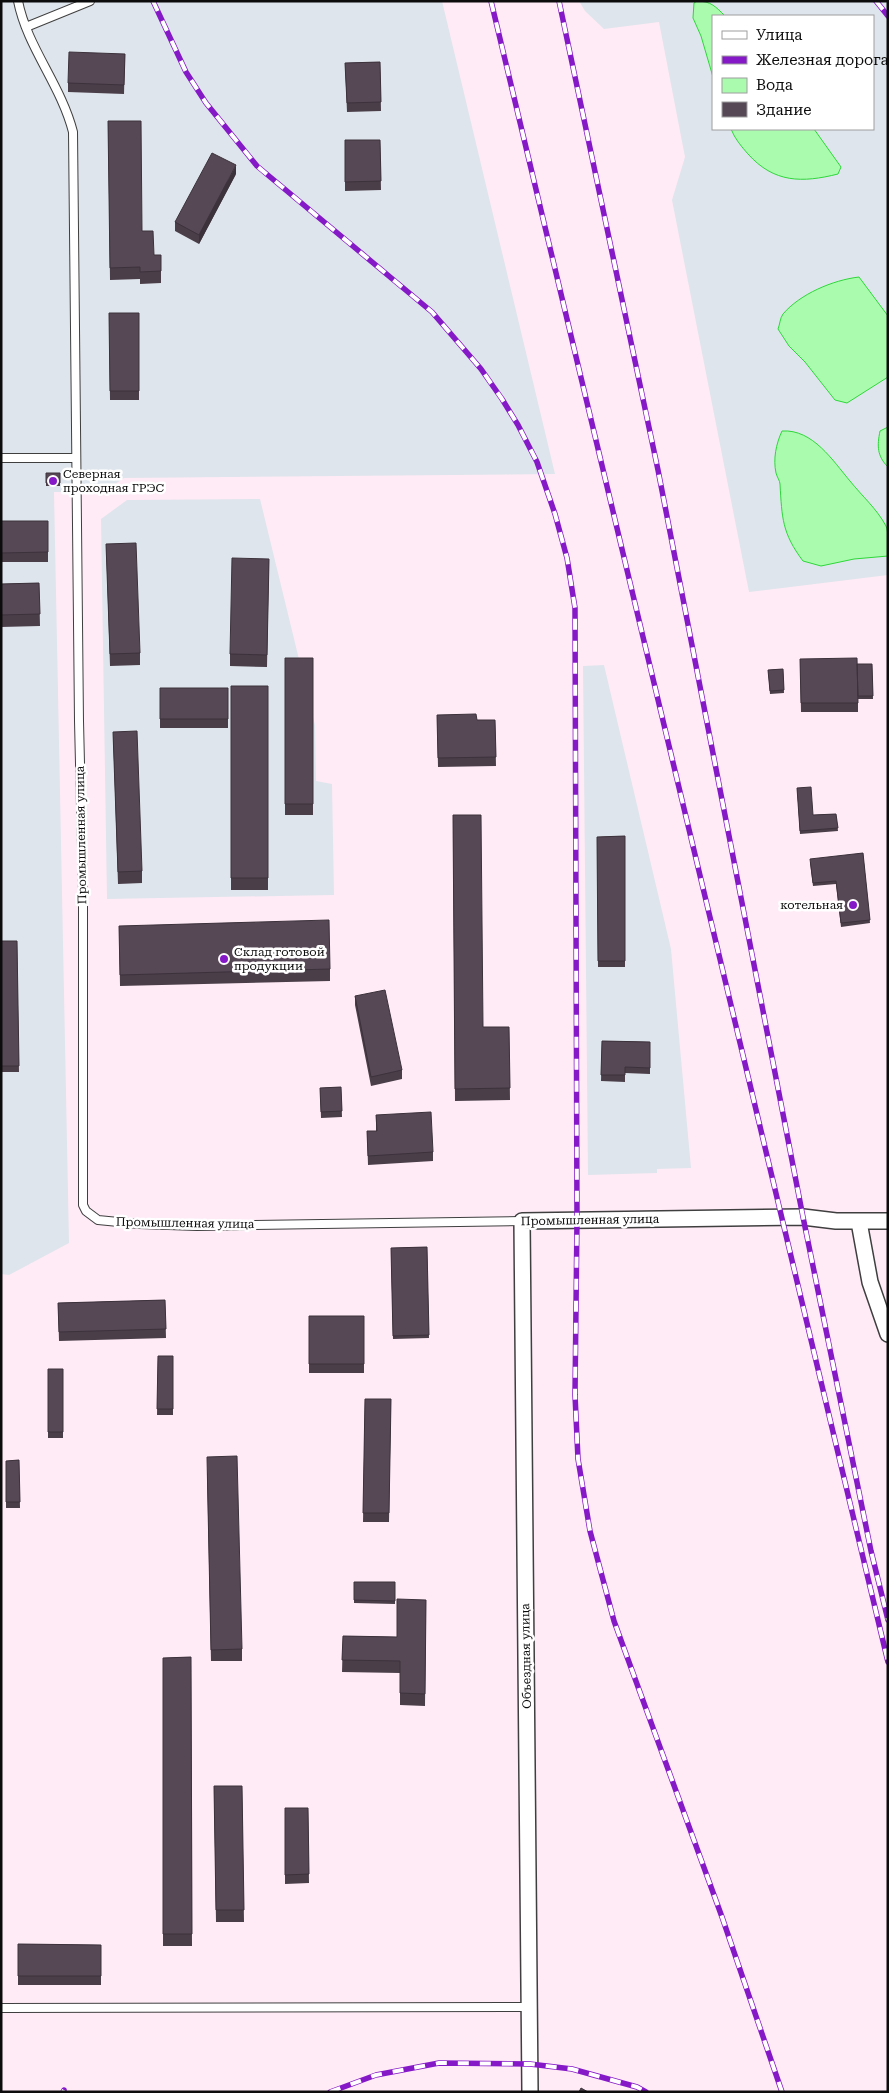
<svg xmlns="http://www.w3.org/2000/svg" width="889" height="2093" viewBox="0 0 889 2093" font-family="'Roboto Serif',serif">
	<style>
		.industrial { fill: #dfe5ec; fill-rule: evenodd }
		.water { fill: #abfbaf; stroke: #2cd838 }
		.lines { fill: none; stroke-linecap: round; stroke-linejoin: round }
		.service-casing { stroke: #3f3f3f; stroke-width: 10 }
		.minor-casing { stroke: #3f3f3f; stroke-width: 18 }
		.service { stroke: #fff; stroke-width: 8 }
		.minor { stroke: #fff; stroke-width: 15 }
		.rail-casing { stroke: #8519c7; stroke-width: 5.5 }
		.rail { stroke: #fff; stroke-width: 4; stroke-dasharray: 11; stroke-linecap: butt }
		.wall { fill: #4a3e49 }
		.shaded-wall { fill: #3c323c }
		.building { fill: #564855; stroke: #3c323c }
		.poi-dot { fill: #8519c7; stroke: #fff; stroke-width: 2 }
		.labels { text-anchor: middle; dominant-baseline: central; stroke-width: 5; stroke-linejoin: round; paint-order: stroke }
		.poi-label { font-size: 12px; fill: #0c0c0c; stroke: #fff; text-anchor: start }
		.street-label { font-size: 12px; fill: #0c0c0c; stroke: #fff }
	</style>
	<rect width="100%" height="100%" fill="#ffebf6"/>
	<path class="industrial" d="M1 1H442L555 474 124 478 103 492H54L69 1243 9 1275 1 1274Z
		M579 1H888V575L749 592 672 200 685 157 659 22 604 29 585 11ZM713 16H873V129H713Z
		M260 499 315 725 316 781 332 784 334 895 107 899 101 519 127 500Z
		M604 665 671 949 691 1168 657 1169V1173L588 1175 583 666Z"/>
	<path class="water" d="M697 1C711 1 716 7 725 16H713V77L701 36 693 18 694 3Z
		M731 129H814L841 167 838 174C802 183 774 183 748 154 741 146 735 139 731 129Z
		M859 277 888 316V377L847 403 835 400 805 362 789 346 778 329C780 324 780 318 783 314 800 294 833 280 859 277Z
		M888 427V467C877 456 877 446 880 431Z
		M782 431C813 429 833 461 850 481 862 496 877 509 886 526 889 533 888 548 888 556L854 559 821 566 803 561C782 533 782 518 780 484 780 481 777 477 776 473 773 459 776 444 782 431Z"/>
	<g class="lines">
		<g class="service-casing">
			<path id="service" d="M18 1C27 47 61 85 73 132L79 721 83 891V1205L86 1211 98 1220 139 1224 197 1226 522 1221
				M26 27 90 1
				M1 458H76
				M1 2008 529 2007"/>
		</g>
		<g class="minor-casing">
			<path id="minor" d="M859 1222 870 1282 888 1334
				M530 2092 522 1221 803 1217 836 1221H888"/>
		</g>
		<use href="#service" class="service"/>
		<use href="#minor" class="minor"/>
		<g class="rail-casing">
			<path id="rail" d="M153 1 186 72 206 103 257 166 432 312 481 369 502 399 518 425 537 462 555 514 567 558 575 608 577 1220 575 1395 578 1459 590 1531 614 1621 722 1917 782 2092
				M491 1 888 1662
				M559 1 658 470 803 1217 871 1551 888 1620
				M876 1 888 16
				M63 2092 64 2090
				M330 2092 376 2075 439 2063 530 2064 572 2069 637 2087 646 2092"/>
		</g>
		<use href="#rail" class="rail"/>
	</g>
	<path class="wall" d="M125 54 124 94 68 92V83Z
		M380 62 381 111 347 112 345 63Z
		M108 121 142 231 154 255H161V283L140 284V279L110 280Z
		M345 140H380L381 190 345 191Z
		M236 174 199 244 175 231V222Z
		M109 313H139V400H110Z
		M46 473H60V486H46Z
		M1 521H48V562H1Z
		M106 544 140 653V665L110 666Z
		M269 559 267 667 230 666V654Z
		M39 583 40 626 1 627V584Z
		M285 658H313V815H285Z
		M800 659 857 664H872L873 699H858V712H801Z
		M783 669 784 693 770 694 768 670Z
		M231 686H268V890H231Z
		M160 688H228V728H160Z
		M437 715 477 720H495L496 766 438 767Z
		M113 732 142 871V883L118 884Z
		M797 788 813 815 836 814 838 831 800 834Z
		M453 815 483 1027H509L510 1100 455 1101Z
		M625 836V967H598L597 837Z
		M863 853 870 923 841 927 836 884 813 886 810 862Z
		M119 926 330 969V981L120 986Z
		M1 941H17L19 1072H1Z
		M355 996 402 1070V1079L371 1086 355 1005Z
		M602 1041 650 1042V1074L625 1073V1082L601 1081Z
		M341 1087 342 1117 321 1118 320 1088Z
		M376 1115 433 1152V1161L368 1165 367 1131H376Z
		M427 1247 429 1338 393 1339 391 1248Z
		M165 1300 166 1338 59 1341 58 1303Z
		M309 1316H364V1373H309Z
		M158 1356H173V1415H157Z
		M48 1369H63V1438H48Z
		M365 1399H391L389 1522H363Z
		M19 1460 20 1508H6V1461Z
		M207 1469 242 1649V1661H211Z
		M354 1582H395V1604L354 1603Z
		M426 1600 425 1706 400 1705V1673L342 1672 343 1636 397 1637Z
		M191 1657 192 1946H163V1658Z
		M214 1786H242L244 1922H216Z
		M285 1808H308L309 1883 285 1884Z
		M18 1944 101 1945V1985H18Z"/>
	<path class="shaded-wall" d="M236 165V174L199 244V235Z"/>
	<path class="building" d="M69 52 125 54 124 85 68 83Z
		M380 62 381 102 347 103 345 63Z
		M108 121H141L142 231H153L154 255H161V271L140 272V267L110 268Z
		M345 140H380L381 181 345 182Z
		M212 153 236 165 199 235 175 222Z
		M109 313H139V391H110Z
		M46 473H60V483H46Z
		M1 521H48V552L1 553Z
		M136 543 140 653 110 654 106 544Z
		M232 558 269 559 267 655 230 654Z
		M39 583 40 614 1 615V584Z
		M285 658H313V804H285Z
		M857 658 858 703H801L800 659Z
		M857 664H872L873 696H858Z
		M783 669 784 690 770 691 768 670Z
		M231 686H268V878H231Z
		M160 688H228V719H160Z
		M476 714 477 720H495L496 757 438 758 437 715Z
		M137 731 142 871 118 872 113 732Z
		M811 787 813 815 836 814 838 828 800 831 797 788Z
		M453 815H481L483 1027H509L510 1088 455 1089Z
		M625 836V961H598L597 837Z
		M863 853 870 920 841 923 836 881 813 883 810 859Z
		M329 920 330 969 120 975 119 926Z
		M1 941H17L19 1066H1Z
		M385 990 402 1070 371 1077 355 996Z
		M602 1041 650 1042V1068L625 1067V1075H601Z
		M341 1087 342 1111 321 1112 320 1088Z
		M431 1112 433 1152 368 1156 367 1131H377L376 1115Z
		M427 1247 429 1335 393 1336 391 1248Z
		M165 1300 166 1329 59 1332 58 1303Z
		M309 1316H364V1364H309Z
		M158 1356H173V1409H157Z
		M48 1369H63V1432H48Z
		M365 1399H391L389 1513H363Z
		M237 1456 242 1649 211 1650 207 1457Z
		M19 1460 20 1502H6V1461Z
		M354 1582H395V1601L354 1600Z
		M397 1599 426 1600 425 1694 400 1693V1661L342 1660 343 1636 397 1637Z
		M191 1657 192 1934H163V1658Z
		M214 1786H242L244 1910H216Z
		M285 1808H308L309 1874 285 1875Z
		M18 1944 101 1945V1976H18Z
		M581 2088 588 2092H579Z"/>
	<g class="poi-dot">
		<circle cx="53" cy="481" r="5"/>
		<circle cx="853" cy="905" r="5"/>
		<circle cx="224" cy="959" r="5"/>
	</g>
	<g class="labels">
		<g class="poi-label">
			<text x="63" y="474">Северная<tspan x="63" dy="14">проходная ГРЭС</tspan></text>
			<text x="843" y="905" text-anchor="end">котельная</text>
			<text x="234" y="952">Склад готовой<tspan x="234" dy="14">продукции</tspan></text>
		</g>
		<g class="street-label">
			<text transform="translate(81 835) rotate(-91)">Промышленная улица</text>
			<text transform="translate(590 1220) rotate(-1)">Промышленная улица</text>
			<text transform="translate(185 1223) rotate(1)">Промышленная улица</text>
			<text transform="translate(526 1656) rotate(-91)">Объездная улица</text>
		</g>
	</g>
	<rect width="889" height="2093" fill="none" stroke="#0c0c0c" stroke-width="5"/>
	<rect x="712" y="15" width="162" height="115" fill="#ffffff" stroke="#9e9e9e"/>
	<rect x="722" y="31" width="25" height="8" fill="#ffffff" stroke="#9e9e9e"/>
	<text x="756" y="40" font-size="15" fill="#0c0c0c">Улица</text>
	<rect x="722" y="56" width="25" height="8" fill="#8519c7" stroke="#9e9e9e"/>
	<text x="756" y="65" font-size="15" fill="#0c0c0c">Железная дорога</text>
	<rect x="722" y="78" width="25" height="15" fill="#abfbaf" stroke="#9e9e9e"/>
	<text x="756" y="90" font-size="15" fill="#0c0c0c">Вода</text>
	<rect x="722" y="102" width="25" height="15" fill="#564855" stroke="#9e9e9e"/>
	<text x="756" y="115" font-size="15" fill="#0c0c0c">Здание</text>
</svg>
